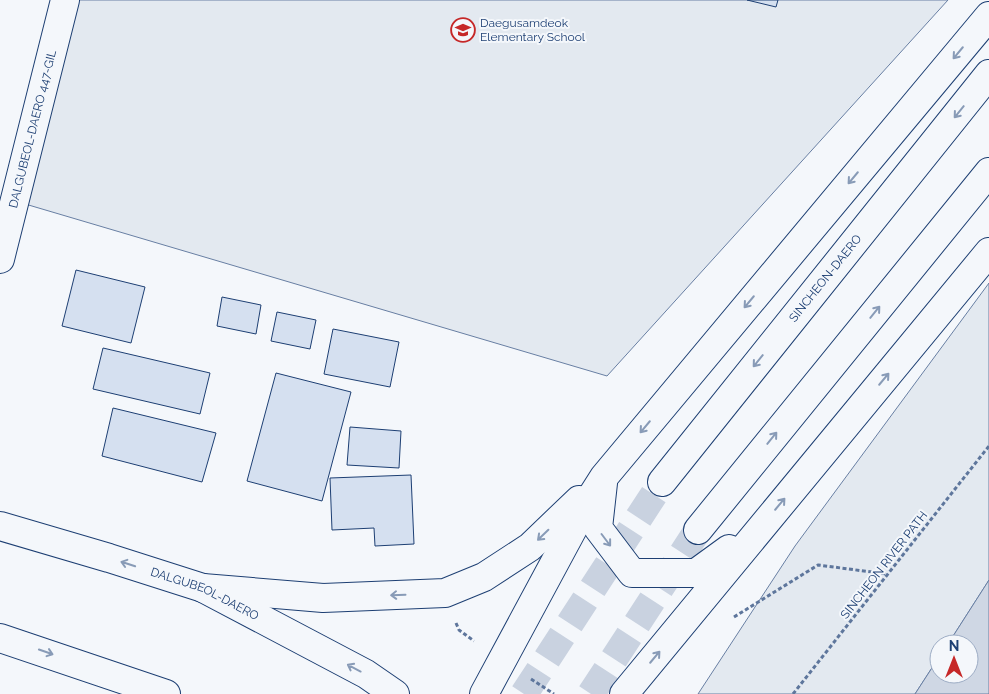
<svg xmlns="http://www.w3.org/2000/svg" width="989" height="694" viewBox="0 0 989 694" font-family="Raleway,sans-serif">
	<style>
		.green { fill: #e3e9f0; stroke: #687fa3 }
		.water { fill: #cfd7e4; stroke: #687fa3 }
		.building { fill: #d5e0f0; stroke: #1d3f73 }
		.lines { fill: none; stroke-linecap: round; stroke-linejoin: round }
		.highway-tunnel { stroke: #c9d2e0; stroke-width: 28; stroke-dasharray: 28 14; stroke-linecap: butt }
		.minor-casing { stroke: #1d3f73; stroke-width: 30 }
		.major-casing { stroke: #1d3f73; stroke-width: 30 }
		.highway-casing { stroke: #1d3f73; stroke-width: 30 }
		.path { stroke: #5e769c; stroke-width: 3; stroke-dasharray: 4 2.5; stroke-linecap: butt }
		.minor { stroke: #f4f7fb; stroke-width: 28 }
		.major { stroke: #f4f7fb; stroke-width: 28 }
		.highway { stroke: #f4f7fb; stroke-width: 28 }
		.oneway { stroke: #889bb7 }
		.labels { text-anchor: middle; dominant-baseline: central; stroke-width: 4; stroke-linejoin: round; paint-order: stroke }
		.poi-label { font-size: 12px; fill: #1d3f73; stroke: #f4f7fb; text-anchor: start }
		.street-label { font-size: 12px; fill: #1d3f73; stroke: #f4f7fb }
	</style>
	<rect width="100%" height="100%" fill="#f4f7fb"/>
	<path class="green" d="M65 0H948L607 376 15 201Z
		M989 283V580L948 644H939V657L915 694H698L795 546Z"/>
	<path class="water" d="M989 580V694H915L939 657V674H969V644H948Z"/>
	<path class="building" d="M747 0H778L776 7Z
		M76 270 145 287 131 343 62 326Z
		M222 297 261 305 256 334 217 326Z
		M277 312 316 320 310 349 271 341Z
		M333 329 399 342 390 387 324 374Z
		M103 348 210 373 200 414 93 389Z
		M276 373 351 392 322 501 247 481Z
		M113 408 216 433 202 482 102 456Z
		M350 427 401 431 399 468 347 465Z
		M411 475 414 544 375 546 374 528 332 530 330 478Z"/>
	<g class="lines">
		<path class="highway-tunnel" d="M524 694 662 482
			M591 694 698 530"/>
		<g class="minor-casing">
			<g id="minor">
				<path id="s1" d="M0 259 65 0"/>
			</g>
		</g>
		<g class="major-casing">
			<g id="major">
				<path id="s2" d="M0 526 109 558 203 588 366 674 395 694"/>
				<path d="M0 638 166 694"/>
			</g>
		</g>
		<g class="highway-casing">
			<g id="highway">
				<path id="s3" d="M662 482 989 74"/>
				<path d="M603 483 598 528 632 573H696L729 549"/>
				<path d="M698 530 989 172"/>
				<path d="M203 588 323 598 445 593 484 577 530 547 579 500"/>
				<path d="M484 694 583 510 604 477 989 16"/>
				<path d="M624 694 989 252"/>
			</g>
		</g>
		<path class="path" d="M734 617 818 565 887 574
			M456 623 459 630 474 641
			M531 679 554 694
			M793 694 989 446"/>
		<use href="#minor" class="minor"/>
		<use href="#major" class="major"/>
		<use href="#highway" class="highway"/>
	</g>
	<defs><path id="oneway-shaft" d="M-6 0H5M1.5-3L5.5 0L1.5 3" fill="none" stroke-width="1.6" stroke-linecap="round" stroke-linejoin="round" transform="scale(1.25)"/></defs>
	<g class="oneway">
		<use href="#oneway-shaft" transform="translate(958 53) rotate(130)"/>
		<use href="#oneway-shaft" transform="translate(959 112) rotate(129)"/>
		<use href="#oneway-shaft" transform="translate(853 178) rotate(130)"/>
		<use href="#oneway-shaft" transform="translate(749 302) rotate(130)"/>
		<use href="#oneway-shaft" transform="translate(875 312) rotate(-51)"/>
		<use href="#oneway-shaft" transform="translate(758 361) rotate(129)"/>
		<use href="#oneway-shaft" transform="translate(884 379) rotate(-50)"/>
		<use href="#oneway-shaft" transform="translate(645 427) rotate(130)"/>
		<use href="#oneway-shaft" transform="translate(772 438) rotate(-51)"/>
		<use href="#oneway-shaft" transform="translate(780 504) rotate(-50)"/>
		<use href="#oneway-shaft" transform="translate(543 535) rotate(136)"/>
		<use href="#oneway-shaft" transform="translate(606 540) rotate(53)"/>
		<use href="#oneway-shaft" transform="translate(128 564) rotate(-162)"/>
		<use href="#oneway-shaft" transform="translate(398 595) rotate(178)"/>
		<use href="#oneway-shaft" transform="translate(46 652) rotate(19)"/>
		<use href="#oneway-shaft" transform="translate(655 657) rotate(-50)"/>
		<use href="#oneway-shaft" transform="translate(354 668) rotate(-152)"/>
	</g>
	<defs>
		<g id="school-ring" transform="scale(1.25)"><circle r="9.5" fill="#f4f7fb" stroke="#c62828" stroke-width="1.5"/><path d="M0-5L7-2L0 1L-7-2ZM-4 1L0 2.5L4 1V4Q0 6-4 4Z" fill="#c62828"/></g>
	</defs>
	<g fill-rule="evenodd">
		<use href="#school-ring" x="463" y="30"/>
	</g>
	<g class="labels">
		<g class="poi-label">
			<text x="480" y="23">Daegusamdeok<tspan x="480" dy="14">Elementary School</tspan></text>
		</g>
		<g class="street-label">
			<text stroke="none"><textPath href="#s1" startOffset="134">DALGUBEOL-DAERO 447-GIL</textPath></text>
			<text stroke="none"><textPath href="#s3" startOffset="261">SINCHEON-DAERO</textPath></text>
			<text transform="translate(884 565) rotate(-52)">SINCHEON RIVER PATH</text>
			<text stroke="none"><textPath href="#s2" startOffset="216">DALGUBEOL-DAERO</textPath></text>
		</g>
	</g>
	<g transform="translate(954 659)"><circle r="24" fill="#f4f7fb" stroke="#9eadc5"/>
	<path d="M0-4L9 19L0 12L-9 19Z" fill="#c62828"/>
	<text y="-8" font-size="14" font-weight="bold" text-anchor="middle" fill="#1d3f73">N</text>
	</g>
</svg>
